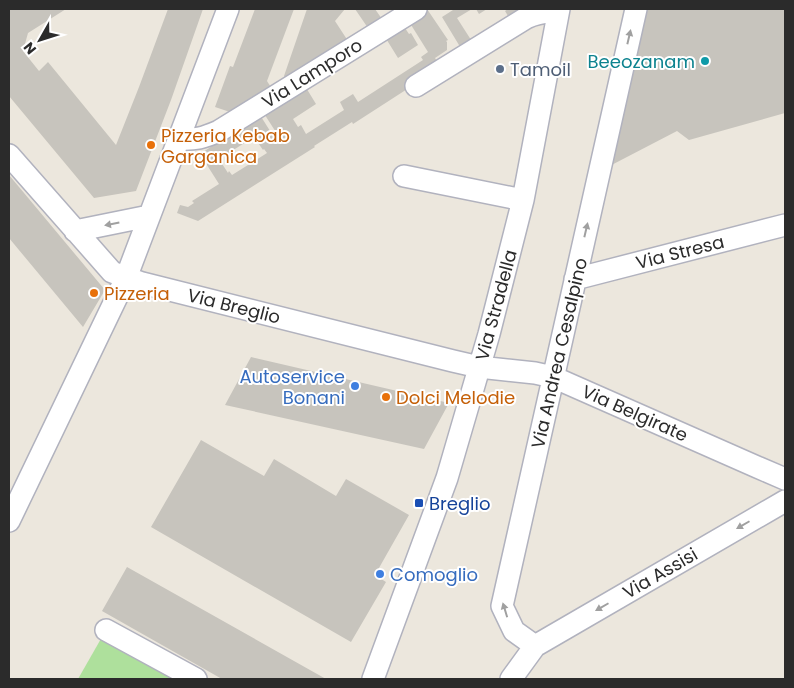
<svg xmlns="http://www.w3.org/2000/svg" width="794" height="688" viewBox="0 0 794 688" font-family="Poppins,sans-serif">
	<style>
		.green { fill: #aee09c }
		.building { fill: #c7c4bd; fill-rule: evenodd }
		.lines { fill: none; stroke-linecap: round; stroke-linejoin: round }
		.minor-casing { stroke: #b1b2be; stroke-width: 24 }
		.minor { stroke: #fff; stroke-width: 21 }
		.oneway { fill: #a0a0a0 }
		.culture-dot { fill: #0f9aa8; stroke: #fff; stroke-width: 2 }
		.service-dot { fill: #5c6f8a; stroke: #fff; stroke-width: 2 }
		.food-dot { fill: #e8710a; stroke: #fff; stroke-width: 2 }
		.shop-dot { fill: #3f7fe0; stroke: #fff; stroke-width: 2 }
		.transit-dot { fill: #1a4fb4; stroke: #fff; stroke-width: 2 }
		.labels { text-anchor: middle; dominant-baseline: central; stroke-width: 4; stroke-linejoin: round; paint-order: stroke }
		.culture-label { font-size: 18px; fill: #0d838f; stroke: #fff; text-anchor: end }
		.service-label { font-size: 18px; fill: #4e5e75; stroke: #fff; text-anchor: start }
		.street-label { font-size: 18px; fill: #2b2b2b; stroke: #fff }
		.food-label { font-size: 18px; fill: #c56008; stroke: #fff; text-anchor: start }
		.shop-label { font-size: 18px; fill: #366cbe; stroke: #fff; text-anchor: end }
		.transit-label { font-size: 18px; fill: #164399; stroke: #fff; text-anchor: start }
	</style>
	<rect width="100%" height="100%" fill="#ece7dd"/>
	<path class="green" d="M106 630 196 679H78Z"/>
	<path class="building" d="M9 9H66L28 33 23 51 39 71 48 62 116 145 139 87 168 9H203L171 100 136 191 94 198 9 96Z
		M255 9H294L267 81 272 89 233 113 215 107 230 66 233 67Z
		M307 9H345L335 21 348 41 286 80 284 76Z
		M355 9H375L382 19 368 28Z
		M426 9H427L448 40 446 41 447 42V50L435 58 440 66 415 84 353 124 352 122 314 146 315 147 198 221 177 213 180 205 188 207 194 203 192 201 219 184 200 154 260 115 277 142 281 140 263 112 305 86 316 104 293 119 298 127 301 125 306 134 344 110 340 102 353 94 358 102 423 60 421 57 428 52 408 20ZM254 137 263 150 264 149 267 153 232 175 229 171 228 173 219 159Z
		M452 9H472L457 18 473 43 462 50 442 17 453 10Z
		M476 9H487L479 14Z
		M508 9H520L523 14 511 21 505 11Z
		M636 9H785V113L689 140 677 131 600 171Z
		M403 25 409 34 411 33 418 45 398 58 385 37Z
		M9 175 105 290 83 327 9 238Z
		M251 357 449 403 424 449 225 405Z
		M201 440 264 476 274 459 336 496 346 479 409 515 375 575 386 582 351 642 151 527Z
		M127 567 326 679H222L102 611Z"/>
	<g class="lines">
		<g class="minor-casing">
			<path id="minor" d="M416 86 526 18C537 13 546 11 558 13
				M178 139C196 140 203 138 219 131L416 9
				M9 155 112 272 142 283 453 361 479 367 535 373 553 377 757 467 785 479
				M404 176 523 200
				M75 231 149 216
				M575 279 785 225
				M9 521 126 278 228 9
				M106 630 196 679
				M535 646 514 631 502 606 636 9
				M373 679 447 478 489 334 523 200 559 9
				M511 679 535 646 785 501"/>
		</g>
		<use href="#minor" class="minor"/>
	</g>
	<defs><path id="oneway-solid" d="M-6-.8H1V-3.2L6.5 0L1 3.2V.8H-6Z" transform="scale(1.25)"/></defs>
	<g class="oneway">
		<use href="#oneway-solid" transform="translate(629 37) rotate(-77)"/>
		<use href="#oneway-solid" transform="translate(112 224) rotate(169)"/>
		<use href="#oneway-solid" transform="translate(586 230) rotate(-77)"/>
		<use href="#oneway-solid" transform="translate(743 525) rotate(150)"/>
		<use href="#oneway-solid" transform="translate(602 607) rotate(150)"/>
		<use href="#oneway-solid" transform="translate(505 610) rotate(-107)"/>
	</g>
	<circle class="culture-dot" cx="705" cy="61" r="5"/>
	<circle class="service-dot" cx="500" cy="69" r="5"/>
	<g class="food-dot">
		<circle cx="151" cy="145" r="5"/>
		<circle cx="94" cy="293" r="5"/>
		<circle cx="386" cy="397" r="5"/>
	</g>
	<g class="shop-dot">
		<circle cx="355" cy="386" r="5"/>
		<circle cx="380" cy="574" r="5"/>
	</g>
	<rect class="transit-dot" x="414" y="498" width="10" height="10" rx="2.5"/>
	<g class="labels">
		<g class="culture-label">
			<text x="695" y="61">Beeozanam</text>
		</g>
		<g class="service-label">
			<text x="510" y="69">Tamoil</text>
		</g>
		<g class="street-label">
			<text transform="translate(312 73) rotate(-32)">Via Lamporo</text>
			<text transform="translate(680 252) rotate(-14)">Via Stresa</text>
			<text transform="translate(496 305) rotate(-75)">Via Stradella</text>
			<text transform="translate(234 306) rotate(14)">Via Breglio</text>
			<text transform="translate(559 353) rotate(-77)">Via Andrea Cesalpino</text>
			<text transform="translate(635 413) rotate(24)">Via Belgirate</text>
			<text transform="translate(660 573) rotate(-30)">Via Assisi</text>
		</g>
		<g class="food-label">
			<text x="161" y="135">Pizzeria Kebab<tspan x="161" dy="21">Garganica</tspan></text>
			<text x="104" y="293">Pizzeria</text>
			<text x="396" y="397">Dolci Melodie</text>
		</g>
		<g class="shop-label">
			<text x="345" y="376">Autoservice<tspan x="345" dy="21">Bonani</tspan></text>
			<text x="390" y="574" text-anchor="start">Comoglio</text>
		</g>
		<g class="transit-label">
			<text x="429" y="503">Breglio</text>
		</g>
	</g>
	<rect width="794" height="688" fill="none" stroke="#2b2b2b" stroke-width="20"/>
	<g transform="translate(40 40) rotate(231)" stroke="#ffffff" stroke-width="4" paint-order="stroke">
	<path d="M0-4L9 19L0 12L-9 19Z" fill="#2b2b2b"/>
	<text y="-8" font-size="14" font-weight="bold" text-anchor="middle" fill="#2b2b2b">N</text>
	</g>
</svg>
